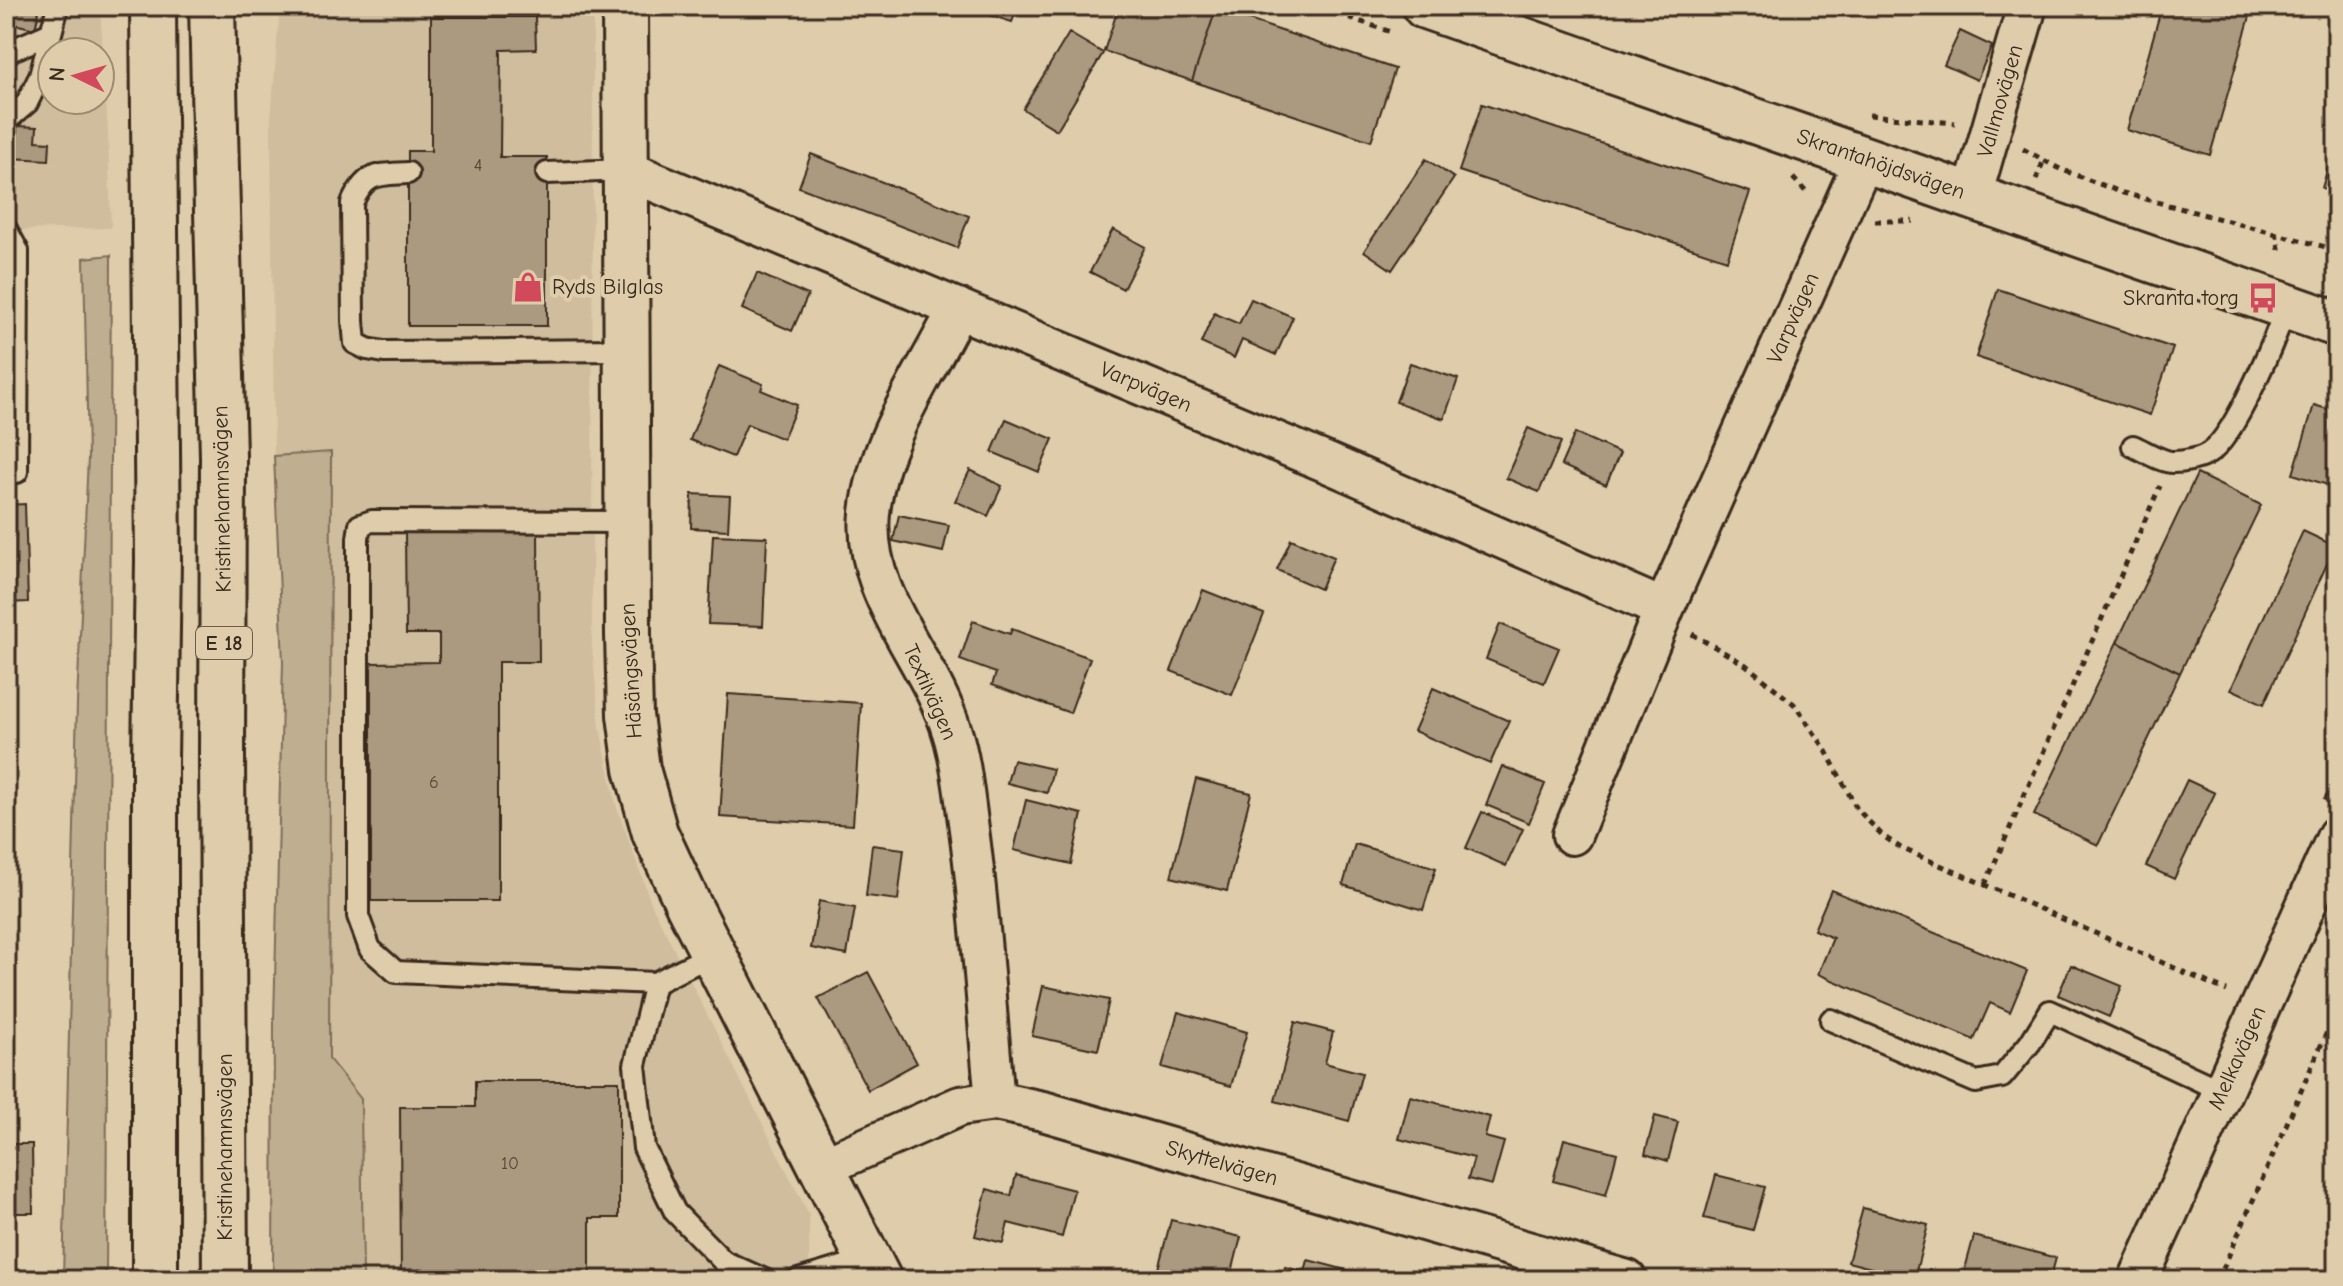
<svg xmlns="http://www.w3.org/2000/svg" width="2343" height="1286" viewBox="0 0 2343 1286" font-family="'Comic Neue',sans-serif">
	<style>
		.built { fill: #cfbd9d; fill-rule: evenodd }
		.green { fill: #c0ae91; stroke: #7e6c58; stroke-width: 2 }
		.building { fill: #ab9a7f; stroke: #3b2a1e; stroke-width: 2 }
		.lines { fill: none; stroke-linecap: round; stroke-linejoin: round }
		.service-casing { stroke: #3b2a1e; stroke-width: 26 }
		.minor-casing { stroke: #3b2a1e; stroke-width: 44 }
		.tertiary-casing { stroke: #3b2a1e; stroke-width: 50 }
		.trunk-casing { stroke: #3b2a1e; stroke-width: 50 }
		.path { stroke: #3b2a1e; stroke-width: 5; stroke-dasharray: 6 6; stroke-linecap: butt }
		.service { stroke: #deccaa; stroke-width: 20 }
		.minor { stroke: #deccaa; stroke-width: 38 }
		.tertiary { stroke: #deccaa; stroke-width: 44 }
		.trunk { stroke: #deccaa; stroke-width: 44 }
		.labels { text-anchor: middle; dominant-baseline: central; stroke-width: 8; stroke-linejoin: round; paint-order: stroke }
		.number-label { font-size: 18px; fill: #574636 }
		.shield { fill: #deccaa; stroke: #6c5b48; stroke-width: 2 }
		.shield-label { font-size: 20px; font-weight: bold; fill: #3b2a1e }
		.street-label { font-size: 22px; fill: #3b2a1e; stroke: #deccaa }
		.poi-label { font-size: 22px; fill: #3b2a1e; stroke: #deccaa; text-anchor: start }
	</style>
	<rect width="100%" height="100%" fill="#deccaa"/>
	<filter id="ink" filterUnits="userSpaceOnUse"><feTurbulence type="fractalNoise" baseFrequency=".0125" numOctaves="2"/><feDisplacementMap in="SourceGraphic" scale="16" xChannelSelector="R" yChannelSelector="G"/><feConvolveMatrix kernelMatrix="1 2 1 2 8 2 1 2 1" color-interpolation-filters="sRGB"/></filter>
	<g filter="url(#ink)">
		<path class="built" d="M6 6H100L108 134 111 228 6 230ZM52 52H100V100H52Z
			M280 6H593L592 647 600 728 616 805 653 908 809 1215V1280H363L361 1099 329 1059 331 453 274 456 271 120Z"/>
		<path class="green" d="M111 255 106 1280H63L77 703 88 457 84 258Z
			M331 452 329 1059 361 1099 363 1280H273L274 1020 283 662 274 456Z"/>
		<path class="building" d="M6 6H40L35 29 6 22Z
			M961 6H1018L1012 22Z
			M1119 6H1208L1216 9 1192 81 1104 51Z
			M2162 6H2253L2210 155 2127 130Z
			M1216 9 1395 69 1371 141 1192 81Z
			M431 17H535L536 49 501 50 500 157H547V326H408V151H431Z
			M1960 31 1992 46 1977 80 1944 65Z
			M1069 33 1103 53 1057 130 1023 109Z
			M1482 104 1750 192 1727 260 1459 171Z
			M17 126 37 127 36 141 50 142 49 160 9 158 10 140 16 141Z
			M2337 136V192L2322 188Z
			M811 154 969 216 957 248 799 187Z
			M1426 159 1454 178 1392 270 1364 251Z
			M1113 229 1145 247 1123 289 1090 272Z
			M757 273 808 295 792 331 742 309Z
			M1998 289 2173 348 2150 415 1976 357Z
			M1251 299 1293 317 1276 355 1242 340 1234 358 1201 343 1214 313 1239 324Z
			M1410 363 1458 379 1444 419 1396 402Z
			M719 366 763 384 761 390 797 405 783 439 747 424 733 457 690 440Z
			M2314 405 2337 412V488L2293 474Z
			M1006 419 1053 439 1039 472 992 452Z
			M1528 428 1561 442 1539 492 1506 478Z
			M1575 433 1620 453 1606 485 1561 465Z
			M970 470 1002 486 988 516 955 501Z
			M2197 474 2261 505 2180 673 2117 642Z
			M692 494 730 496 728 530 691 528Z
			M25 504 28 602 6 603V505Z
			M899 515 949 525 943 552 893 541Z
			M2303 531 2335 546 2264 704 2231 689Z
			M405 533H538L539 662H498V901H371V663L439 662V634H406Z
			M713 535 767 537 763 626 708 624Z
			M1291 539 1334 557 1320 589 1277 570Z
			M1203 590 1264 614 1232 695 1171 671Z
			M973 621 1010 634 1012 629 1090 658 1070 713 992 685 996 673 960 660Z
			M1500 624 1559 648 1544 683 1486 659Z
			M2117 642 2180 673 2098 845 2034 815Z
			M1433 688 1509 721 1490 764 1414 731Z
			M728 694 861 703 853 825 720 817Z
			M1013 760 1053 769 1047 793 1007 783Z
			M1502 766 1545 784 1529 823 1486 805Z
			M1196 779 1251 793 1227 891 1171 877Z
			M2187 780 2215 793 2174 879 2146 866Z
			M1026 800 1082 814 1071 864 1014 850Z
			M1482 812 1523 829 1506 866 1466 848Z
			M1355 844 1436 868 1423 910 1343 885Z
			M872 845 904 849 898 900 866 896Z
			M1831 890 2027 971 2010 1012 1990 1003 1974 1040 1818 974 1833 938 1814 930Z
			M819 901 855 908 847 955 811 948Z
			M2071 965 2122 986 2109 1017 2058 995Z
			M868 972 917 1063 868 1090 818 998Z
			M1043 986 1109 1000 1098 1050 1032 1036Z
			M1178 1012 1247 1032 1231 1086 1162 1067Z
			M1295 1022 1333 1032 1325 1063 1362 1073 1349 1121 1275 1101Z
			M475 1081H619V1218H590V1280H401L400 1107H475Z
			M1410 1096 1490 1117 1485 1137 1504 1142 1492 1185 1468 1179 1474 1158 1399 1139Z
			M1655 1116 1678 1122 1668 1161 1645 1154Z
			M1564 1139 1617 1153 1606 1195 1553 1181Z
			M6 1144H32L33 1213H6Z
			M1016 1175 1074 1190 1062 1237 1008 1223 1003 1243 975 1236 987 1189 1011 1196Z
			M1716 1175 1765 1187 1753 1230 1704 1218Z
			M1863 1208 1928 1225 1914 1279 1848 1262Z
			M1171 1220 1241 1237 1230 1280H1215L1190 1274 1188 1280H1155Z
			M1974 1236 2056 1258 2050 1280H1962Z
			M1308 1260 1377 1278V1280H1282L1285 1267 1305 1272Z"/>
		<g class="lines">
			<g class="service-casing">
				<path id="service" d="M6 55 12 50 51 33
					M6 121 27 103 40 76 58 6
					M408 173C377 175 366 172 352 203L353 321 355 343 367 349 384 352 626 350
					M547 173 626 170
					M6 229 18 251 17 472
					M2133 446C2145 451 2161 462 2173 462 2184 462 2200 459 2209 453 2235 437 2276 337 2286 306
					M627 522 372 521 360 525 358 538V916L370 949 396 972 655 983
					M713 954 655 983 635 1065 644 1148 675 1212 723 1261 765 1280
					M1831 1020 1976 1082 2002 1077 2030 1043 2050 1011 2222 1091
					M798 1280 869 1259"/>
			</g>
			<g class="minor-casing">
				<path id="minor" d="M626 170 1330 464 1664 609
					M1972 196 2027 6
					M958 308C926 374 878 438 870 513 862 596 929 657 952 732 961 760 964 793 968 822 981 914 986 1008 995 1101
					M1572 835 1664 609 1864 159
					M822 1167 960 1106 995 1101 1043 1111 1627 1280
					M2138 1280 2337 836"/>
			</g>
			<g class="tertiary-casing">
				<path id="tertiary" d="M625 6 628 635 630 715 637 769 655 833 688 904 879 1280
					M1425 6 2337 324"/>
			</g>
			<g class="trunk-casing">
				<path id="trunk" d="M153 6 158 560 155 759V1280
					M212 6 223 457 222 756 225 1280"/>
			</g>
			<path class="path" d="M1315 6 1394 33
				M1869 115 1955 123
				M2023 149 2060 169 2123 193 2337 250
				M1793 178 1808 194
				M2036 180 2043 162
				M1875 221H1913
				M2276 232 2280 254
				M1692 634 1746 665 1794 704 1824 747 1857 809 1883 836 1901 848 2227 991
				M2325 801 2337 775
				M1985 885 2160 486
				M2218 1280 2337 1009"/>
			<use href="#service" class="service"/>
			<use href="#minor" class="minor"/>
			<use href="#tertiary" class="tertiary"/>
			<use href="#trunk" class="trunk"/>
		</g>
	</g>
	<defs>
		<g id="shop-bare" transform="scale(2.4)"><path d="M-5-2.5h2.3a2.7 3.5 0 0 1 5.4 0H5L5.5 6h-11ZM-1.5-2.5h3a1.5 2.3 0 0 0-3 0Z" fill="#d1495b" stroke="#deccaa" stroke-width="2.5" paint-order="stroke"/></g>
		<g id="bus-bare" transform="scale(2.4)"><path d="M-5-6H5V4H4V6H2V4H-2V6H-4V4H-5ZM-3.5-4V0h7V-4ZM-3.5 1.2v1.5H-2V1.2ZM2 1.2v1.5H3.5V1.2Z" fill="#d1495b" stroke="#deccaa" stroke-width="2.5" paint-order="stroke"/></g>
	</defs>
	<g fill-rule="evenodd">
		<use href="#shop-bare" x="528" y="287"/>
		<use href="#bus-bare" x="2263" y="298"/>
	</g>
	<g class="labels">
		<g class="number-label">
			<text x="478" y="165">4</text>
			<text x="434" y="782">6</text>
			<text x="510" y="1163">10</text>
		</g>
		<rect class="shield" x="196" y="627" width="56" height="32" rx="6"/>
		<g class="shield-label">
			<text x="224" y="643">E 18</text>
		</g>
		<g class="street-label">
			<text transform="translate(2000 101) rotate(-74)">Vallmovägen</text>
			<text transform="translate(1881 164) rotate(19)">Skrantahöjdsvägen</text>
			<text transform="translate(1793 318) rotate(-66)">Varpvägen</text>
			<text transform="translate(1146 387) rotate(23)">Varpvägen</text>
			<text transform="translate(222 499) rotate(-91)">Kristinehamnsvägen</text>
			<text transform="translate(631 671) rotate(-93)">Häsängsvägen</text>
			<text transform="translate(930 692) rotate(66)">Textilvägen</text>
			<text transform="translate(2237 1058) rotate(-66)">Melkavägen</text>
			<text transform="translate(225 1147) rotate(-90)">Kristinehamnsvägen</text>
			<text transform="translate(1222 1163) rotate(16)">Skyttelvägen</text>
		</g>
		<g class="poi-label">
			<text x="552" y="287">Ryds Bilglas</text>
			<text x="2239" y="298" text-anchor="end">Skranta torg</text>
		</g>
	</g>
	<rect width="2343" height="1286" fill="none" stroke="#deccaa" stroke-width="32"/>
	<rect x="16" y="16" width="2311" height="1254" fill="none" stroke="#3b2a1e" stroke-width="3" filter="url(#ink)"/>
	<g transform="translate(76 76) rotate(275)"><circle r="38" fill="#deccaa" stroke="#9d8b72" stroke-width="2"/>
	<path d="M0-6L14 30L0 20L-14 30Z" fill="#d1495b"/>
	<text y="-12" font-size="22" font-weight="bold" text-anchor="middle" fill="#3b2a1e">N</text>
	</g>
</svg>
